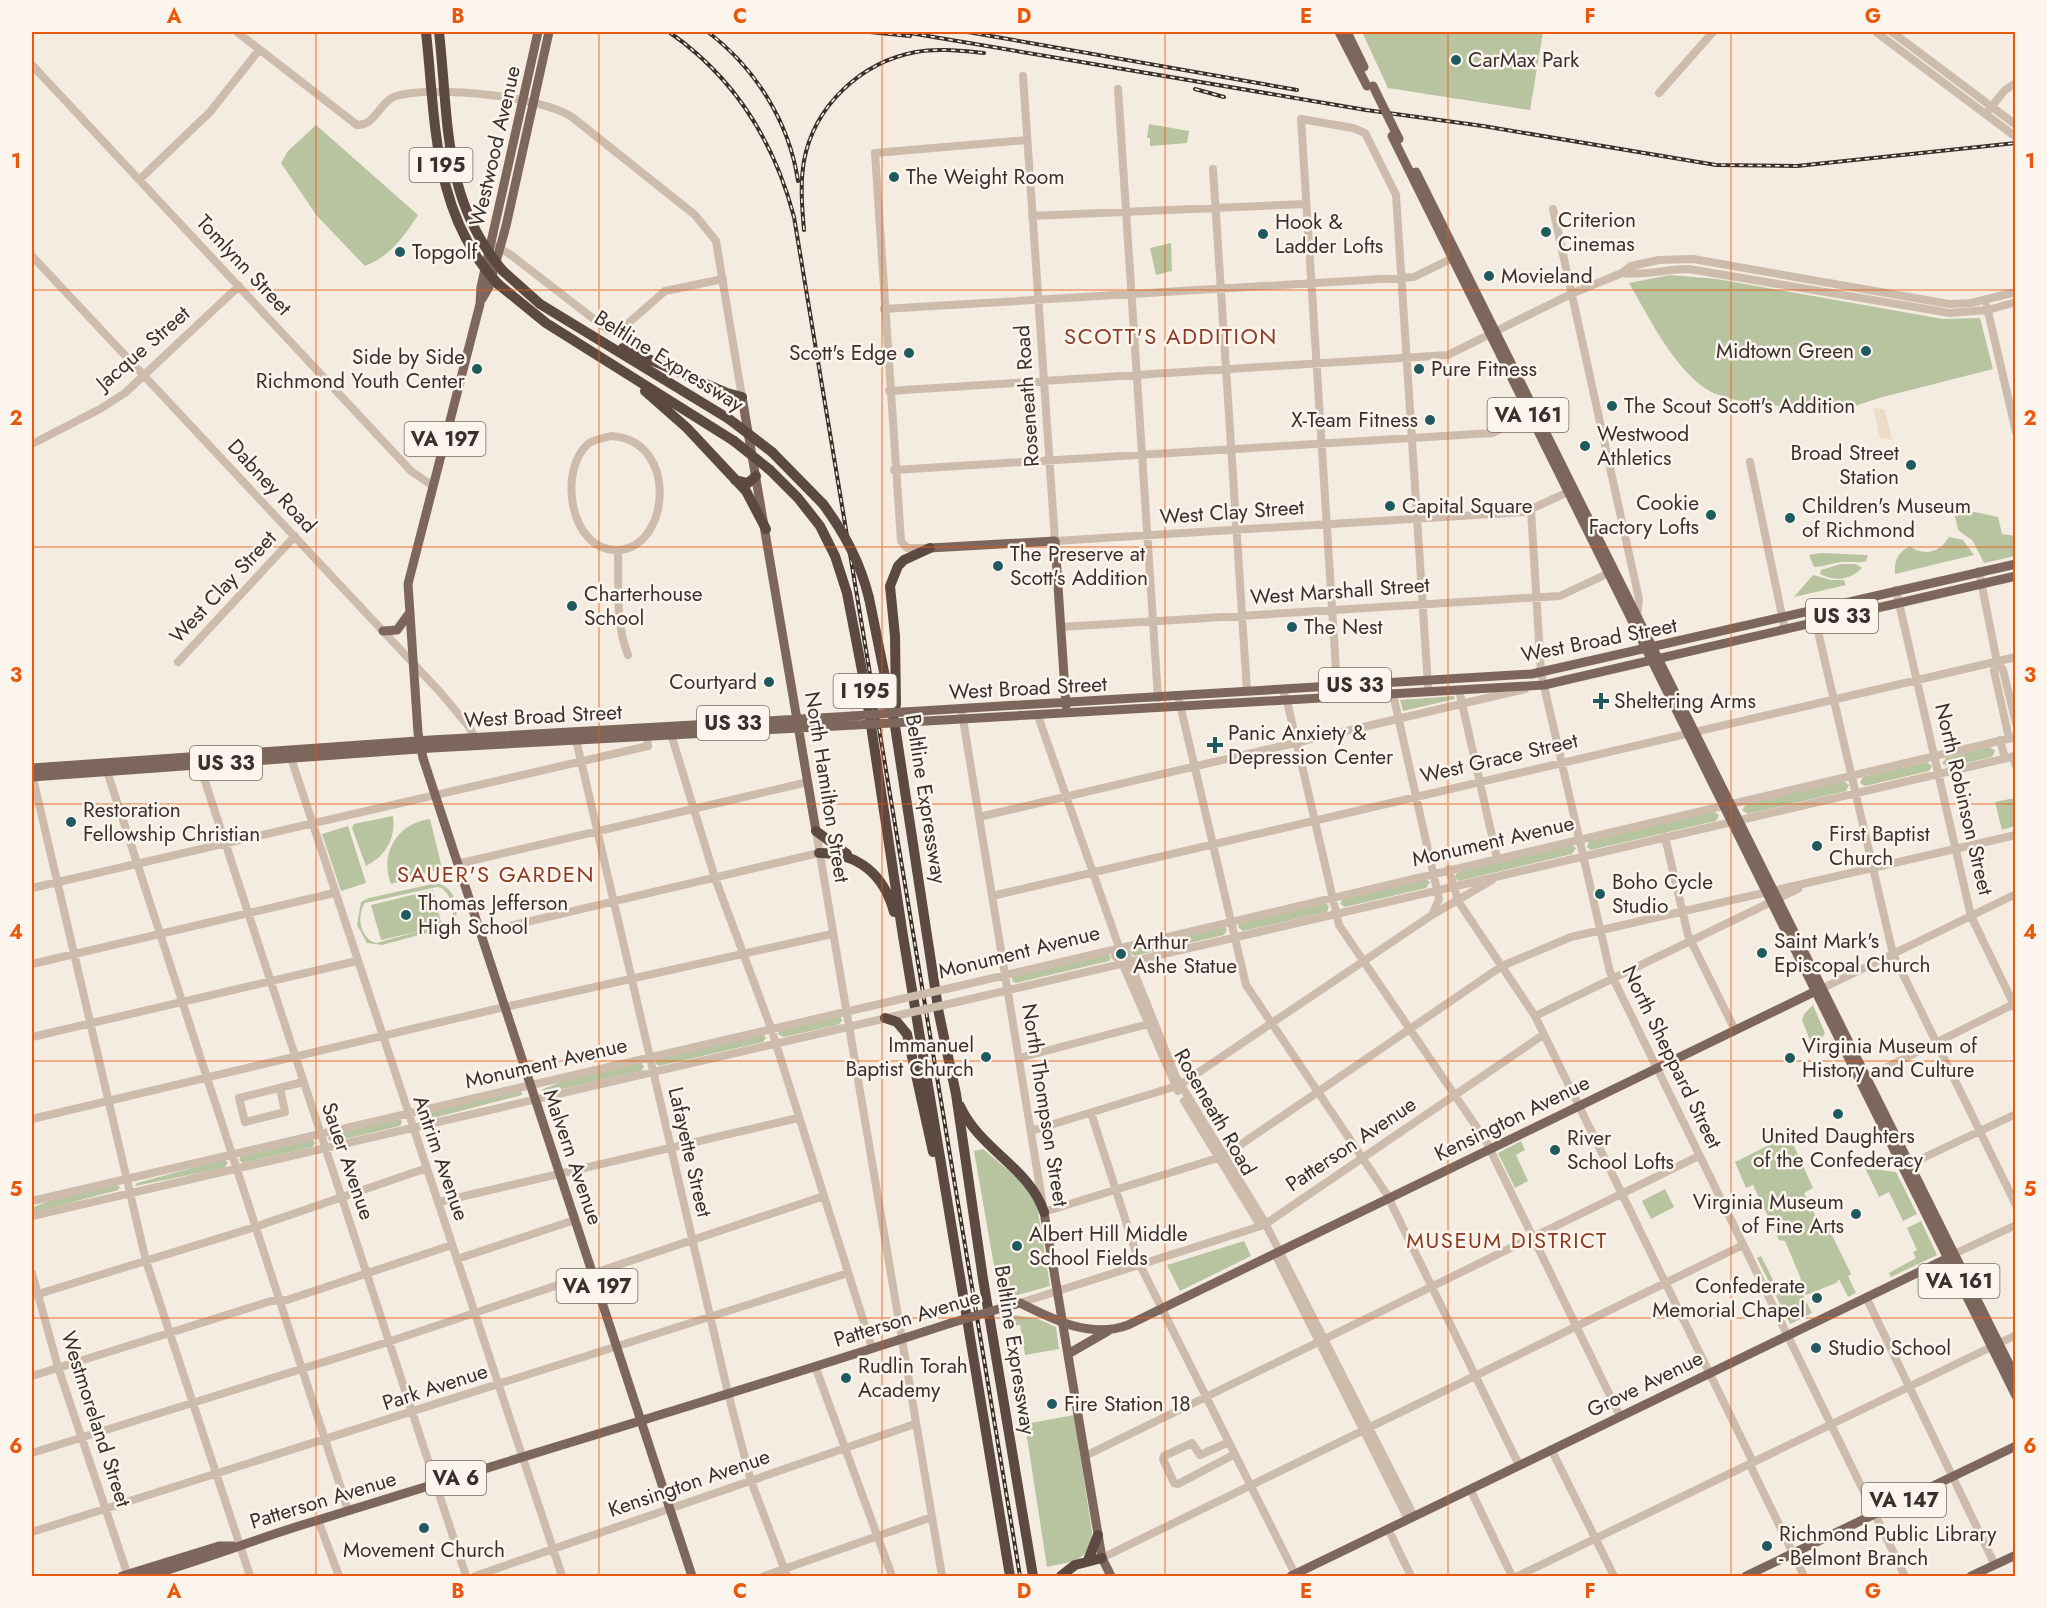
<svg xmlns="http://www.w3.org/2000/svg" width="2047" height="1608" viewBox="0 0 2047 1608" font-family="Jost,sans-serif">
	<style>
		.green { fill: #b8c4a0; fill-rule: evenodd }
		.plaza { fill: #ecdcc8 }
		.lines { fill: none; stroke-linecap: round; stroke-linejoin: round }
		.minor { stroke: #cdbbac; stroke-width: 8 }
		.major { stroke: #7d675c; stroke-width: 9 }
		.highway { stroke: #5c4a42; stroke-width: 10 }
		.rail-casing { stroke: #3b302b; stroke-width: 4 }
		.rail { stroke: #fbf5ee; stroke-width: 1.5; stroke-dasharray: 4.5; stroke-linecap: butt }
		.minor-bridge { stroke: #cdbbac; stroke-width: 8 }
		.major-bridge { stroke: #7d675c; stroke-width: 9 }
		.highway-bridge { stroke: #5c4a42; stroke-width: 10 }
		.grid { fill: none; stroke: #e8590c; stroke-width: 1.5; stroke-opacity: 0.55 }
		.poi-dot { fill: #1f5a5e; stroke: #fbf5ee; stroke-width: 2 }
		.labels { text-anchor: middle; dominant-baseline: central; stroke-width: 5; stroke-linejoin: round; paint-order: stroke }
		.shield { fill: #fbf5ee; stroke: #756b66; stroke-width: 1.5 }
		.shield-label { font-size: 20px; font-weight: bold; fill: #3b302b }
		.poi-label { font-size: 21px; fill: #3b302b; stroke: #fbf5ee; text-anchor: start }
		.street-label { font-size: 21px; fill: #3b302b; stroke: #fbf5ee }
		.neighbourhood-label { font-size: 22px; letter-spacing: 1.5px; fill: #8c3b22; stroke: #fbf5ee }
		.neatline { fill: none; stroke: #e8590c; stroke-width: 2 }
		.grid-label { font-size: 20px; text-anchor: middle; font-weight: bold; fill: #e8590c }
	</style>
	<rect width="100%" height="100%" fill="#f4ebe1"/>
	<path class="green" d="M1362 32H1543L1530 110 1388 88Z
		M1149 124 1189 131 1187 143 1150 146V138H1147Z
		M316 125 418 215C404 237 389 257 365 266L317 216 281 163 288 151Z
		M1171 243 1172 271 1156 275 1150 248Z
		M1670 275 1717 279 1943 319 1980 318 1993 369 1879 398 1831 414 1778 409 1779 406C1759 403 1737 402 1719 395 1680 382 1649 317 1629 283Z
		M1975 512 1998 517 2002 534 2015 536V556L1984 563 1973 541 1958 530 1955 516Z
		M1949 537 1963 540 1974 555 1895 574C1894 561 1898 552 1910 546 1923 557 1941 552 1949 537Z
		M1821 553 1868 555 1866 561C1859 564 1850 561 1842 562 1832 563 1823 567 1814 567L1809 555Z
		M1841 564H1856L1862 568C1850 580 1835 582 1820 574L1821 570Z
		M1813 575 1831 580H1844L1846 585 1794 597Z
		M1454 696 1455 699 1403 711 1400 700Z
		M1990 747 1995 751 1992 757 1948 767 1942 763 1946 758Z
		M1927 762 1932 766 1929 771 1865 786 1860 783 1863 777Z
		M1844 781 1849 785 1846 791 1748 814 1742 810 1746 804Z
		M2015 798V826L2002 830 1995 802Z
		M1713 811 1719 815 1716 821 1591 850 1587 847 1589 841Z
		M393 816C396 838 386 856 366 866L352 828 354 824Z
		M430 819 442 868 391 884C379 853 398 823 430 819Z
		M348 826 366 883 341 891 322 834Z
		M1572 845 1576 848 1572 854 1459 881 1455 878 1457 871Z
		M1426 879 1430 882 1426 888 1345 907 1340 904 1343 898Z
		M437 883C456 888 462 911 452 926L382 945 367 943 357 925 361 902 369 898ZM437 887 442 888C452 898 457 910 450 923L376 943C360 938 356 916 365 903Z
		M433 890 442 926 381 940 371 905Z
		M1324 902 1329 906 1327 912 1243 931 1238 927 1239 923Z
		M1225 927 1227 930 1224 935 1134 956 1130 952 1131 948Z
		M1107 953 1111 957 1109 961 1016 983 1012 981 1013 976Z
		M1813 1005 1825 1033 1821 1039 1811 1043 1802 1020 1804 1014Z
		M840 1016 842 1021 838 1025 783 1037 778 1034 779 1031Z
		M763 1034 766 1038 763 1042 659 1066 655 1063 658 1058Z
		M641 1062 644 1067 641 1071 545 1093 541 1090 573 1077Z
		M521 1090 522 1095 422 1121 418 1118 419 1115Z
		M399 1119 402 1121 400 1126 332 1142 328 1139 329 1135Z
		M1789 1135 1813 1188 1804 1193 1821 1227 1827 1225 1851 1274 1848 1276 1856 1293 1848 1297 1839 1279 1836 1283 1806 1295 1798 1283 1801 1279 1785 1241 1779 1240 1753 1185 1746 1188 1735 1162Z
		M312 1139 315 1143 312 1147 243 1163 239 1160 241 1156Z
		M1521 1141 1525 1150 1516 1155 1528 1181 1515 1188 1498 1153Z
		M983 1149 1028 1187 1037 1206 1050 1286 1000 1300 974 1151Z
		M225 1159 228 1163 224 1168 135 1186 137 1183Z
		M1865 1168 1896 1172 1917 1214 1903 1221 1889 1192 1879 1197Z
		M117 1185 120 1187 118 1190 32 1213V1208L53 1199Z
		M1665 1189 1674 1207 1651 1219 1642 1201Z
		M1921 1221 1937 1255 1891 1277 1889 1273 1916 1258 1913 1252 1917 1250 1907 1228Z
		M1244 1241 1251 1256 1180 1291 1167 1265Z
		M1761 1256 1776 1286 1794 1278 1812 1313 1790 1324 1757 1258Z
		M1015 1315 1038 1319 1056 1327 1059 1349 1025 1355 1020 1325 1006 1327 1004 1318Z
		M1074 1415 1093 1539C1083 1564 1072 1561 1047 1567L1025 1424Z"/>
	<path class="plaza" d="M1873 407 1885 410 1892 440 1880 438Z"/>
	<g class="lines">
		<path class="minor" d="M237 32 357 125C375 126 380 101 396 96 431 85 541 96 572 117L695 215 716 241 742 397
			M1876 32 2016 137
			M1892 32 2016 125
			M32 65 411 471 433 486
			M1023 76 1055 541 1525 512 1572 490
			M1118 89 1158 698
			M1659 93 1713 32
			M1988 111 2005 90 2016 83
			M1213 169 1247 691
			M139 180 210 112 259 50
			M1553 209 1639 599 1637 616
			M1032 216 1306 204
			M496 246 511 255 608 330 625 326 665 291 723 279
			M32 256 440 692 470 728 476 741
			M1622 273C1643 276 1667 269 1689 269L1950 313 1988 310 2016 302
			M1987 307 2016 432
			M884 309 1414 277 1457 256
			M889 391 1448 355 1571 294 1622 273 1631 266 1659 260 1693 259 1949 304 1971 303 2016 292
			M611 436C680 440 670 549 617 550 570 551 557 470 589 443 595 439 604 438 611 436Z
			M32 444 100 409 125 393 239 286
			M1750 462 1785 630
			M894 470 1493 433 1535 412
			M1531 510 1541 673 1610 972 1905 1576
			M928 548H907L901 541 875 153 1027 140
			M618 550C619 584 615 623 628 655
			M1979 571 1997 662 2003 670 2016 723
			M1896 590 1971 916 2016 1009
			M1816 623 1893 954 2016 1205
			M1061 627 1560 596 1611 572
			M178 662 295 536
			M1997 662 1994 671 2009 738
			M1337 686 1301 119 1353 128 1365 133 1396 195 1428 686
			M1282 689 1287 701 1339 925 1486 1141 1620 1416
			M1459 690 1497 858
			M1393 694 1439 899 1432 915
			M1178 696 1246 985 1386 1193 1519 1465
			M962 713 1044 1212 1224 1156 1502 966 1571 937 2016 835
			M1038 716 1119 947 1126 952 1176 1077 1263 1219 1414 1516
			M670 731 715 878 771 1028 872 1348
			M575 735 728 1393 751 1481 787 1576
			M2000 740 2005 758
			M290 755 562 1576
			M2013 756 2016 766
			M198 760 466 1576
			M106 768 348 1510
			M32 774 146 1261 250 1576
			M979 817 1525 689
			M816 831 942 1576
			M1665 837 1688 935 1735 1030
			M457 864 808 782
			M1449 869 1458 901 1535 1016 1751 1458 1752 1469 1804 1576
			M32 888 648 746 647 736
			M992 896 2016 657
			M480 933 819 853
			M1119 947 1115 956 1123 965 1178 1091
			M32 964 334 893
			M955 987 2016 737
			M1823 988 2016 894
			M957 1002 2016 756
			M1535 1016 1798 889
			M32 1037 357 961
			M1019 1058 1152 1023
			M1863 1079 2016 1003
			M280 1088 285 1112 245 1122 239 1098 303 1082
			M1184 1101 1258 1222 1264 1225
			M1091 1113 1140 1265 1296 1576
			M32 1119 496 1009 832 934
			M1031 1131 1180 1085 1432 915 1492 880
			M1906 1166 2016 1114
			M32 1201 901 999
			M439 1202 798 1118
			M32 1216 904 1014
			M1278 1252 1277 1258 1408 1519
			M1954 1254 2016 1225
			M457 1259 575 1220
			M32 1273 58 1367 128 1576
			M32 1296 255 1227 427 1168
			M1866 1297 1995 1565
			M1020 1303 1264 1225 1543 1035
			M815 1366 892 1576
			M32 1376 271 1301 287 1300 452 1245
			M1229 1442 1200 1455 1192 1443 1164 1456 1163 1459 1174 1483 1178 1484 1235 1454
			M1551 1449 1614 1576
			M32 1453 388 1342 824 1196
			M1085 1456 1699 1156
			M1470 1489 1512 1576
			M318 1520 339 1576
			M1388 1529 1411 1576
			M32 1532 848 1273
			M1102 1558 1743 1245
			M475 1576 915 1424
			M764 1576 932 1517
			M1518 1576 2016 1335"/>
		<path class="major" d="M538 32 481 287 480 304 408 584 418 733 423 758 692 1576
			M1339 32 1367 86
			M1347 32 1364 67
			M1392 136 2016 1396
			M1416 172 2016 1378
			M482 299 489 287 506 226 549 32
			M742 397 816 831
			M930 548 1055 541 1066 706
			M383 631 397 630 408 615
			M904 712 1532 674 2016 564
			M909 722 1544 685 2016 576
			M32 768 431 740 853 716
			M32 777 432 748 855 725
			M1044 1212 1102 1558 1111 1576
			M1002 1308 1020 1303C1054 1320 1091 1339 1128 1325L1818 990
			M1068 1354 1108 1331
			M122 1576 219 1546H233
			M147 1576C204 1560 258 1538 315 1521 527 1455 740 1392 951 1323
			M1291 1576 1950 1257
			M1746 1576 2016 1446
			M1971 1576 2016 1555"/>
		<path class="highway" d="M503 271 540 304 729 419
			M498 284 546 323 734 441
			M623 348 727 393 742 397
			M645 391 687 428 746 491 766 529
			M772 452 823 504
			M770 470 798 498 820 526 835 556 847 593 865 686 903 936 1010 1576
			M735 480 748 483 756 476
			M869 598 895 726 939 1014 956 1094 983 1279 1033 1576
			M896 705 895 636 890 586 898 566 904 560 930 548
			M816 831 847 854
			M819 853C859 853 884 875 894 912
			M885 1018 897 1022 907 1034 933 1152
			M960 1106C980 1150 1029 1167 1044 1212
			M1088 1560 1098 1535
			M1061 1576 1075 1565 1102 1558"/>
		<g class="rail-casing">
			<path id="rail" d="M669 32C734 77 774 141 794 217L1020 1576
				M708 32C755 68 789 121 798 181
				M870 32 910 36
				M904 32 1366 110 1483 126 1716 165 1797 166 2016 143
				M968 32 1297 90
				M1195 89 1224 97
				M804 230C802 207 800 184 804 161 814 106 861 62 916 52 938 48 962 51 984 53"/>
		</g>
		<use href="#rail" class="rail"/>
		<path class="minor-bridge" d="M901 999 955 987
			M904 1014 957 1002"/>
		<path class="major-bridge" d="M1373 86 1399 139
			M853 716 904 712
			M855 725 909 722
			M951 1323 1002 1308"/>
		<path class="highway-bridge" d="M426 32C436 122 432 213 498 284
			M439 32C449 120 442 199 503 271
			M729 419 772 452
			M734 441 770 470
			M823 504C845 534 860 562 869 598"/>
	</g>
	<path class="grid" d="M316 32V1576M599 32V1576M882 32V1576M1165 32V1576M1448 32V1576M1731 32V1576M32 290H2016M32 547H2016M32 804H2016M32 1061H2016M32 1318H2016"/>
	<g class="poi-dot">
		<circle cx="1456" cy="60" r="6"/>
		<circle cx="894" cy="177" r="6"/>
		<circle cx="1546" cy="232" r="6"/>
		<circle cx="1263" cy="234" r="6"/>
		<circle cx="400" cy="252" r="6"/>
		<circle cx="1489" cy="276" r="6"/>
		<circle cx="1866" cy="351" r="6"/>
		<circle cx="909" cy="353" r="6"/>
		<circle cx="477" cy="369" r="6"/>
		<circle cx="1419" cy="369" r="6"/>
		<circle cx="1612" cy="406" r="6"/>
		<circle cx="1430" cy="420" r="6"/>
		<circle cx="1585" cy="446" r="6"/>
		<circle cx="1911" cy="465" r="6"/>
		<circle cx="1390" cy="506" r="6"/>
		<circle cx="1711" cy="515" r="6"/>
		<circle cx="1790" cy="518" r="6"/>
		<circle cx="998" cy="566" r="6"/>
		<circle cx="572" cy="606" r="6"/>
		<circle cx="1292" cy="627" r="6"/>
		<circle cx="769" cy="682" r="6"/>
		<path d="M1598 692h6v6h6v6h-6v6h-6v-6h-6v-6h6z"/>
		<path d="M1212 736h6v6h6v6h-6v6h-6v-6h-6v-6h6z"/>
		<circle cx="71" cy="822" r="6"/>
		<circle cx="1817" cy="846" r="6"/>
		<circle cx="1600" cy="894" r="6"/>
		<circle cx="406" cy="915" r="6"/>
		<circle cx="1762" cy="953" r="6"/>
		<circle cx="1121" cy="954" r="6"/>
		<circle cx="986" cy="1057" r="6"/>
		<circle cx="1790" cy="1058" r="6"/>
		<circle cx="1838" cy="1114" r="6"/>
		<circle cx="1555" cy="1150" r="6"/>
		<circle cx="1856" cy="1214" r="6"/>
		<circle cx="1017" cy="1246" r="6"/>
		<circle cx="1817" cy="1298" r="6"/>
		<circle cx="1816" cy="1348" r="6"/>
		<circle cx="846" cy="1378" r="6"/>
		<circle cx="1052" cy="1404" r="6"/>
		<circle cx="424" cy="1528" r="6"/>
		<circle cx="1767" cy="1546" r="6"/>
	</g>
	<g class="labels">
		<g class="shield">
			<rect x="409.5" y="148" width="63" height="34" rx="4.5"/>
			<rect x="1487.5" y="398" width="81" height="34" rx="4.5"/>
			<rect x="404.5" y="422" width="81" height="34" rx="4.5"/>
			<rect x="1806" y="599" width="72" height="34" rx="4.5"/>
			<rect x="1319" y="668" width="72" height="34" rx="4.5"/>
			<rect x="833.5" y="674" width="63" height="34" rx="4.5"/>
			<rect x="697" y="706" width="72" height="34" rx="4.5"/>
			<rect x="190" y="746" width="72" height="34" rx="4.5"/>
			<rect x="1918.5" y="1264" width="81" height="34" rx="4.5"/>
			<rect x="556.5" y="1269" width="81" height="34" rx="4.5"/>
			<rect x="426" y="1461" width="60" height="34" rx="4.5"/>
			<rect x="1862" y="1483" width="84" height="34" rx="4.5"/>
		</g>
		<g class="shield-label">
			<text x="441" y="165">I 195</text>
			<text x="1528" y="415">VA 161</text>
			<text x="445" y="439">VA 197</text>
			<text x="1842" y="616">US 33</text>
			<text x="1355" y="685">US 33</text>
			<text x="865" y="691">I 195</text>
			<text x="733" y="723">US 33</text>
			<text x="226" y="763">US 33</text>
			<text x="1959" y="1281">VA 161</text>
			<text x="597" y="1286">VA 197</text>
			<text x="456" y="1478">VA 6</text>
			<text x="1904" y="1500">VA 147</text>
		</g>
		<g class="poi-label">
			<text x="1468" y="60">CarMax Park</text>
			<text x="906" y="177">The Weight Room</text>
			<text x="1558" y="220">Criterion<tspan x="1558" dy="24">Cinemas</tspan></text>
			<text x="1275" y="222">Hook &amp;<tspan x="1275" dy="24">Ladder Lofts</tspan></text>
			<text x="412" y="252">Topgolf</text>
			<text x="1501" y="276">Movieland</text>
			<text x="1854" y="351" text-anchor="end">Midtown Green</text>
			<text x="897" y="353" text-anchor="end">Scott's Edge</text>
			<text x="465" y="357" text-anchor="end">Side by Side<tspan x="465" dy="24">Richmond Youth Center</tspan></text>
			<text x="1431" y="369">Pure Fitness</text>
			<text x="1624" y="406">The Scout Scott's Addition</text>
			<text x="1418" y="420" text-anchor="end">X-Team Fitness</text>
			<text x="1597" y="434">Westwood<tspan x="1597" dy="24">Athletics</tspan></text>
			<text x="1899" y="453" text-anchor="end">Broad Street<tspan x="1899" dy="24">Station</tspan></text>
			<text x="1699" y="503" text-anchor="end">Cookie<tspan x="1699" dy="24">Factory Lofts</tspan></text>
			<text x="1402" y="506">Capital Square</text>
			<text x="1802" y="506">Children's Museum<tspan x="1802" dy="24">of Richmond</tspan></text>
			<text x="1010" y="554">The Preserve at<tspan x="1010" dy="24">Scott's Addition</tspan></text>
			<text x="584" y="594">Charterhouse<tspan x="584" dy="24">School</tspan></text>
			<text x="1304" y="627">The Nest</text>
			<text x="757" y="682" text-anchor="end">Courtyard</text>
			<text x="1614" y="701">Sheltering Arms</text>
			<text x="1228" y="733">Panic Anxiety &amp;<tspan x="1228" dy="24">Depression Center</tspan></text>
			<text x="83" y="810">Restoration<tspan x="83" dy="24">Fellowship Christian</tspan></text>
			<text x="1829" y="834">First Baptist<tspan x="1829" dy="24">Church</tspan></text>
			<text x="1612" y="882">Boho Cycle<tspan x="1612" dy="24">Studio</tspan></text>
			<text x="418" y="903">Thomas Jefferson<tspan x="418" dy="24">High School</tspan></text>
			<text x="1774" y="941">Saint Mark's<tspan x="1774" dy="24">Episcopal Church</tspan></text>
			<text x="1133" y="942">Arthur<tspan x="1133" dy="24">Ashe Statue</tspan></text>
			<text x="974" y="1045" text-anchor="end">Immanuel<tspan x="974" dy="24">Baptist Church</tspan></text>
			<text x="1802" y="1046">Virginia Museum of<tspan x="1802" dy="24">History and Culture</tspan></text>
			<text x="1838" y="1136" text-anchor="middle">United Daughters<tspan x="1838" dy="24">of the Confederacy</tspan></text>
			<text x="1567" y="1138">River<tspan x="1567" dy="24">School Lofts</tspan></text>
			<text x="1844" y="1202" text-anchor="end">Virginia Museum<tspan x="1844" dy="24">of Fine Arts</tspan></text>
			<text x="1029" y="1234">Albert Hill Middle<tspan x="1029" dy="24">School Fields</tspan></text>
			<text x="1805" y="1286" text-anchor="end">Confederate<tspan x="1805" dy="24">Memorial Chapel</tspan></text>
			<text x="1828" y="1348">Studio School</text>
			<text x="858" y="1366">Rudlin Torah<tspan x="858" dy="24">Academy</tspan></text>
			<text x="1064" y="1404">Fire Station 18</text>
			<text x="1779" y="1534">Richmond Public Library<tspan x="1779" dy="24">- Belmont Branch</tspan></text>
			<text x="424" y="1550" text-anchor="middle">Movement Church</text>
		</g>
		<g class="street-label">
			<text transform="translate(495 146) rotate(-77)">Westwood Avenue</text>
			<text transform="translate(244 265) rotate(47)">Tomlynn Street</text>
			<text transform="translate(143 348) rotate(-41)">Jacque Street</text>
			<text transform="translate(669 361) rotate(32)">Beltline Expressway</text>
			<text transform="translate(1027 396) rotate(-94)">Roseneath Road</text>
			<text transform="translate(272 486) rotate(47)">Dabney Road</text>
			<text transform="translate(1232 512) rotate(-4)">West Clay Street</text>
			<text transform="translate(223 587) rotate(-47)">West Clay Street</text>
			<text transform="translate(1340 591) rotate(-4)">West Marshall Street</text>
			<text transform="translate(1599 640) rotate(-11)">West Broad Street</text>
			<text transform="translate(1028 688) rotate(-3)">West Broad Street</text>
			<text transform="translate(543 716) rotate(-3)">West Broad Street</text>
			<text transform="translate(1499 758) rotate(-13)">West Grace Street</text>
			<text transform="translate(827 787) rotate(81)">North Hamilton Street</text>
			<text transform="translate(926 799) rotate(81)">Beltline Expressway</text>
			<text transform="translate(1964 799) rotate(77)">North Robinson Street</text>
			<text transform="translate(1493 841) rotate(-13)">Monument Avenue</text>
			<text transform="translate(1019 952) rotate(-14)">Monument Avenue</text>
			<text transform="translate(1672 1057) rotate(64)">North Sheppard Street</text>
			<text transform="translate(546 1063) rotate(-13)">Monument Avenue</text>
			<text transform="translate(1045 1105) rotate(81)">North Thompson Street</text>
			<text transform="translate(1215 1112) rotate(60)">Roseneath Road</text>
			<text transform="translate(1512 1118) rotate(-26)">Kensington Avenue</text>
			<text transform="translate(1351 1144) rotate(-34)">Patterson Avenue</text>
			<text transform="translate(690 1152) rotate(77)">Lafayette Street</text>
			<text transform="translate(573 1157) rotate(71)">Malvern Avenue</text>
			<text transform="translate(441 1158) rotate(71)">Antrim Avenue</text>
			<text transform="translate(348 1161) rotate(71)">Sauer Avenue</text>
			<text transform="translate(907 1318) rotate(-17)">Patterson Avenue</text>
			<text transform="translate(1015 1350) rotate(81)">Beltline Expressway</text>
			<text transform="translate(1645 1384) rotate(-26)">Grove Avenue</text>
			<text transform="translate(435 1387) rotate(-18)">Park Avenue</text>
			<text transform="translate(96 1419) rotate(72)">Westmoreland Street</text>
			<text transform="translate(689 1483) rotate(-19)">Kensington Avenue</text>
			<text transform="translate(323 1500) rotate(-17)">Patterson Avenue</text>
		</g>
		<g class="neighbourhood-label">
			<text x="1171" y="336">SCOTT'S ADDITION</text>
			<text x="496" y="874">SAUER'S GARDEN</text>
			<text x="1507" y="1240">MUSEUM DISTRICT</text>
		</g>
	</g>
	<rect width="2047" height="1608" fill="none" stroke="#fbf5ee" stroke-width="66"/>
	<rect x="33" y="33" width="1981" height="1542" class="neatline"/>
	<g class="grid-label">
		<text x="174" y="23">A</text>
		<text x="458" y="23">B</text>
		<text x="740" y="23">C</text>
		<text x="1024" y="23">D</text>
		<text x="1306" y="23">E</text>
		<text x="1590" y="23">F</text>
		<text x="1873" y="23">G</text>
		<text x="16" y="168">1</text>
		<text x="2030" y="168">1</text>
		<text x="16" y="425">2</text>
		<text x="2030" y="425">2</text>
		<text x="16" y="682">3</text>
		<text x="2030" y="682">3</text>
		<text x="16" y="939">4</text>
		<text x="2030" y="939">4</text>
		<text x="16" y="1196">5</text>
		<text x="2030" y="1196">5</text>
		<text x="16" y="1453">6</text>
		<text x="2030" y="1453">6</text>
		<text x="174" y="1598">A</text>
		<text x="458" y="1598">B</text>
		<text x="740" y="1598">C</text>
		<text x="1024" y="1598">D</text>
		<text x="1306" y="1598">E</text>
		<text x="1590" y="1598">F</text>
		<text x="1873" y="1598">G</text>
	</g>
</svg>
